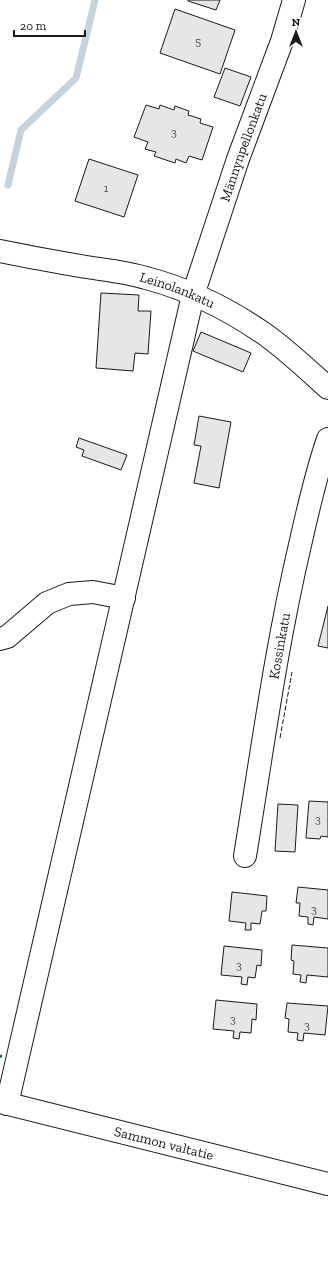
<svg xmlns="http://www.w3.org/2000/svg" width="328" height="1280" viewBox="0 0 328 1280" font-family="'Zilla Slab',serif">
	<style>
		.lines { fill: none; stroke-linecap: round; stroke-linejoin: round }
		.stream { stroke: #c6d2dc; stroke-width: 7 }
		.building { fill: #e6e6e6; stroke: #1a1a1a }
		.minor-casing { stroke: #1a1a1a; stroke-width: 24 }
		.major-casing { stroke: #1a1a1a; stroke-width: 24 }
		.minor { stroke: #fff; stroke-width: 22 }
		.major { stroke: #fff; stroke-width: 22 }
		.hedge { stroke: #2b5a34; stroke-width: 3; stroke-dasharray: 2 3; stroke-linecap: butt }
		.fence { stroke: #1a1a1a; stroke-width: 1; stroke-dasharray: 5 2; stroke-linecap: butt }
		.labels { text-anchor: middle; dominant-baseline: central; stroke-width: 3; stroke-linejoin: round; paint-order: stroke }
		.number-label { font-size: 12px; fill: #4d4d4d }
		.street-label { font-size: 14px; fill: #1a1a1a; stroke: #fff }
	</style>
	<rect width="100%" height="100%" fill="#fff"/>
	<g class="lines">
		<path class="stream" d="M8 185 21 130 76 78 95 0"/>
	</g>
	<path class="building" d="M188 0H220L216 10 188 1Z
		M175 9 235 30 220 74 160 53Z
		M225 68 251 77 240 106 214 97Z
		M146 105 159 109 160 105 174 110 175 106 189 111 188 115 201 119 200 123 213 127 202 160 189 156 186 163 176 159 175 163 154 156 156 152 145 149 148 142 134 137Z
		M89 159 138 175 124 217 75 201Z
		M101 293 139 295 138 311H151L148 354 135 353 133 371 96 368Z
		M201 332 251 353 243 372 193 351Z
		M199 416 231 422 219 488 194 483 201 446 194 445Z
		M79 438 127 455 121 470 82 456 84 450 76 447Z
		M328 606V648L318 646Z
		M309 801 328 802V837L321 836 320 839 306 838Z
		M278 804 298 805 295 852 275 851Z
		M298 887 328 890V919L314 917 313 925 308 924V917L299 916 300 903H296Z
		M232 892 267 896 266 911H262L260 924 251 923V930H245L246 923 229 921Z
		M292 945 328 948V977L307 975 306 983 300 982 301 975 293 974 294 961 291 960Z
		M224 946 262 950 261 966 257 965 255 978 248 977 247 985 241 984 242 977 221 975Z
		M216 1000 257 1004 256 1020 252 1019 251 1033 240 1032 239 1039 233 1038 234 1031 213 1029Z
		M287 1003 328 1006 325 1035 304 1033 303 1041 297 1040 298 1033 288 1032 289 1019 285 1018Z"/>
	<g class="lines">
		<g class="minor-casing">
			<g id="minor">
				<path id="s1" d="M0 251C29 257 57 262 86 267 106 270 127 272 146 278 188 289 230 310 266 335 288 351 308 370 328 388"/>
				<path d="M0 639 7 637 47 603 69 594 93 592 124 598"/>
				<path id="s2" d="M245 856C262 752 276 647 300 545 308 509 316 474 328 439"/>
				<path id="s3" d="M7 1104 193 295 238 159 282 41 294 0"/>
			</g>
		</g>
		<g class="major-casing">
			<g id="major">
				<path id="s4" d="M0 1102 328 1184"/>
			</g>
		</g>
		<use href="#minor" class="minor"/>
		<use href="#major" class="major"/>
		<path class="hedge" d="M0 1056 4 1057"/>
		<path class="fence" d="M280 738 292 672"/>
	</g>
	<g class="labels">
		<g class="number-label">
			<text x="198" y="41">5</text>
			<text x="174" y="132">3</text>
			<text x="106" y="188">1</text>
			<text x="318" y="819">3</text>
			<text x="314" y="909">3</text>
			<text x="239" y="965">3</text>
			<text x="233" y="1019">3</text>
			<text x="307" y="1025">3</text>
		</g>
		<g class="street-label">
			<text stroke="none"><textPath href="#s3" startOffset="986">Männynpellonkatu</textPath></text>
			<text stroke="none"><textPath href="#s1" startOffset="182">Leinolankatu</textPath></text>
			<text stroke="none"><textPath href="#s2" startOffset="213">Kossinkatu</textPath></text>
			<text stroke="none"><textPath href="#s4" startOffset="169">Sammon valtatie</textPath></text>
		</g>
	</g>
	<g transform="translate(296 32)" stroke="#ffffff" stroke-width="3" paint-order="stroke">
	<path d="M0-3L7 15L0 10L-7 15Z" fill="#1a1a1a"/>
	<text y="-6" font-size="11" font-weight="bold" text-anchor="middle" fill="#1a1a1a">N</text>
	</g>
	<path d="M14 30v6h71v-6" fill="none" stroke="#1a1a1a" stroke-width="2"/>
	<text x="20" y="30" font-size="12" fill="#1a1a1a" stroke="#ffffff" stroke-width="3" paint-order="stroke">20 m</text>
</svg>
